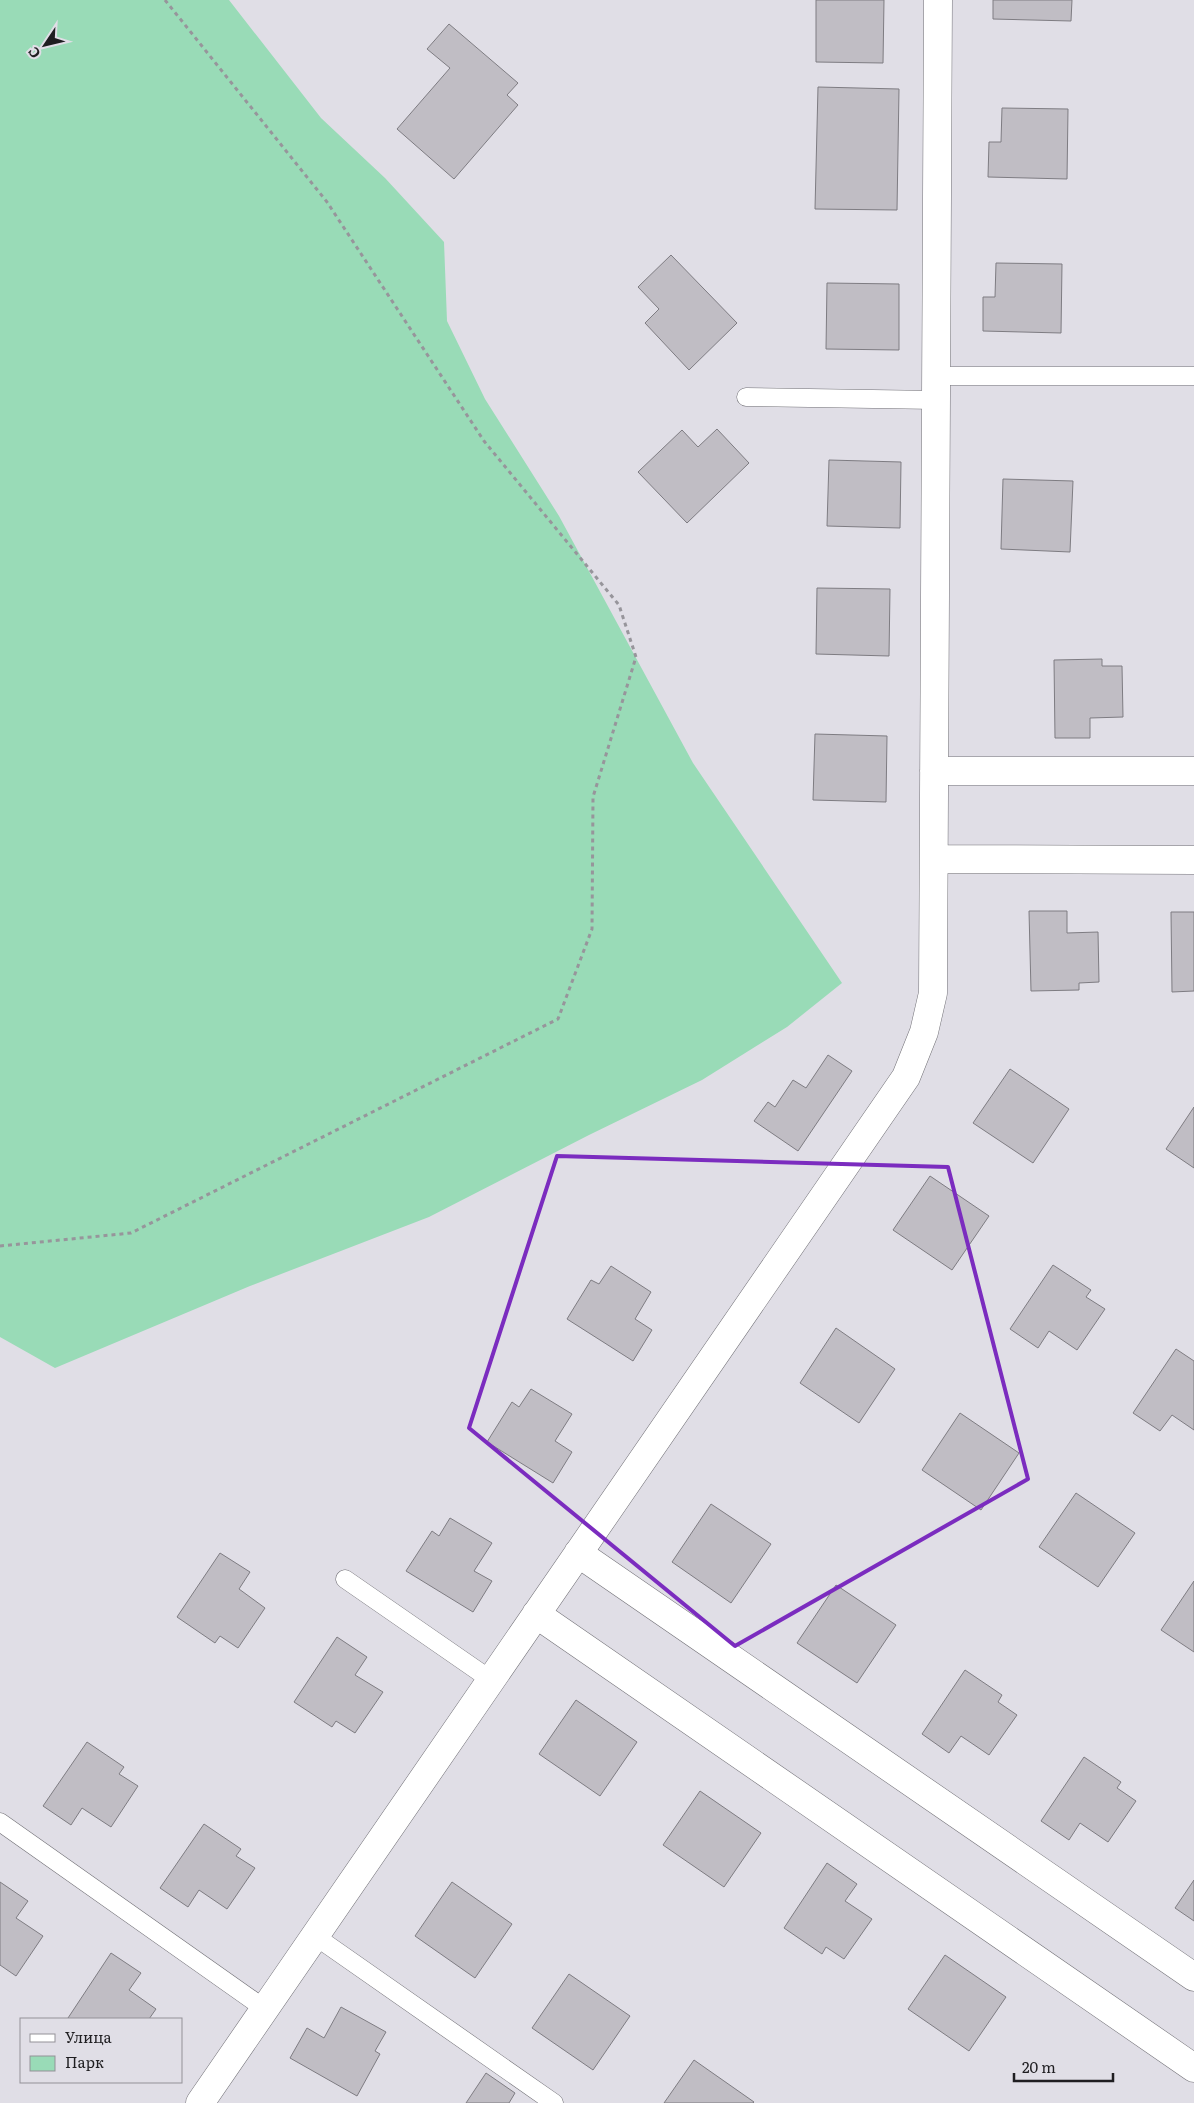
<svg xmlns="http://www.w3.org/2000/svg" width="1194" height="2103" viewBox="0 0 1194 2103" font-family="Literata,serif">
	<style>
		.green { fill: #99dbb7 }
		.building { fill: #c0bdc4; stroke: #7e7c82 }
		.lines { fill: none; stroke-linecap: round; stroke-linejoin: round }
		.lane-casing { stroke: #717076; stroke-width: 19 }
		.street-casing { stroke: #717076; stroke-width: 29 }
		.path { stroke: #97959b; stroke-width: 3; stroke-dasharray: 4 4; stroke-linecap: butt }
		.lane { stroke: #fff; stroke-width: 18 }
		.street { stroke: #fff; stroke-width: 28 }
		.marked { fill: none; stroke: #7b2cbf; stroke-width: 4; stroke-linejoin: round }
	</style>
	<rect width="100%" height="100%" fill="#e0dee6"/>
	<path class="green" d="M0 0H229L321 118 385 178 444 242 447 321 485 399 559 516 693 763 842 983 787 1027 702 1080 589 1135 429 1217 250 1286 55 1368 0 1337Z"/>
	<path class="building" d="M816 0H884L883 63 816 62Z
		M993 0H1072L1071 21 993 19Z
		M449 24 518 83 507 95 518 105 454 179 397 129 450 68 427 49Z
		M818 87 899 89 897 210 815 209Z
		M1002 108 1068 109 1067 179 988 177 989 142H1001Z
		M671 255 737 323 689 370 645 323 659 309 638 287Z
		M996 263 1062 264 1061 333 983 331V297H995Z
		M827 283 899 284V350L826 349Z
		M717 429 749 463 687 523 638 472 682 430 698 447Z
		M829 460 901 462 900 528 827 526Z
		M1003 479 1073 481 1070 552 1001 549Z
		M817 588 890 589 889 656 816 654Z
		M1102 659V666H1122L1123 717 1090 718V738H1055L1054 660Z
		M815 734 887 736 886 802 813 800Z
		M1029 911H1067V933L1098 932 1099 982 1079 983V990L1031 991Z
		M1171 912H1194V991L1172 992Z
		M828 1055 852 1071 798 1151 754 1121 768 1102 775 1107 793 1080 806 1088Z
		M1010 1069 1069 1109 1033 1163 973 1123Z
		M1194 1107V1168L1166 1149Z
		M930 1176 989 1216 952 1270 893 1230Z
		M1053 1265 1091 1290 1086 1297 1105 1309 1077 1350 1049 1331 1038 1348 1010 1329Z
		M611 1266 651 1292 635 1319 652 1330 633 1361 567 1319 591 1280 599 1284Z
		M836 1328 895 1369 859 1423 800 1383Z
		M1176 1349 1194 1361V1430L1172 1415 1160 1431 1133 1413Z
		M531 1389 572 1414 555 1441 572 1452 553 1483 487 1442 512 1402 519 1407Z
		M960 1413 1019 1453 981 1510 922 1470Z
		M1076 1493 1135 1533 1098 1587 1039 1547Z
		M711 1504 771 1544 731 1603 672 1562Z
		M450 1518 492 1543 474 1571 492 1581 473 1612 406 1571 432 1531 439 1536Z
		M220 1553 250 1572 239 1589 265 1608 238 1648 220 1636 215 1643 177 1617Z
		M1194 1581V1652L1161 1630Z
		M836 1585 896 1625 857 1683 797 1643Z
		M337 1637 367 1657 355 1675 383 1692 355 1733 336 1721 332 1727 294 1702Z
		M965 1670 1002 1695 998 1702 1017 1715 989 1755 961 1736 949 1753 922 1734Z
		M576 1700 637 1742 600 1796 539 1754Z
		M87 1742 124 1767 119 1774 138 1786 111 1827 82 1808 71 1825 43 1806Z
		M1084 1757 1121 1782 1117 1788 1136 1801 1108 1842 1080 1823 1069 1840 1041 1821Z
		M700 1791 761 1833 724 1887 663 1845Z
		M204 1824 241 1849 236 1856 255 1868 227 1909 199 1890 188 1907 160 1888Z
		M827 1863 857 1884 845 1901 872 1919 844 1959 826 1947 822 1954 784 1928Z
		M1194 1880V1921L1175 1908Z
		M0 1882 28 1901 16 1918 43 1936 16 1976 0 1965Z
		M452 1882 512 1924 475 1978 415 1936Z
		M111 1953 141 1973 129 1990 156 2009 149 2019H70L68 2018Z
		M945 1955 1006 1997 969 2051 908 2009Z
		M569 1974 630 2016 593 2070 532 2028Z
		M341 2007 386 2032 375 2051 380 2054 357 2096 290 2058 307 2028 324 2038Z
		M694 2060 754 2102 753 2103H664Z
		M486 2073 515 2093 509 2103H466Z"/>
	<g class="lines">
		<g class="lane-casing">
			<path id="lane" d="M936 376H1194
				M746 397 936 400
				M345 1579 491 1680
				M0 1822 265 2009
				M315 1936 554 2103"/>
		</g>
		<g class="street-casing">
			<path id="street" d="M934 771H1194
				M934 859 1194 860
				M578 1553 1194 1977
				M536 1614 1194 2068
				M200 2103 906 1077 924 1032 933 993 938 0"/>
		</g>
		<path class="path" d="M0 1246 131 1233 558 1019 592 929 593 797 636 657 619 605 484 441 327 202 165 0"/>
		<use href="#lane" class="lane"/>
		<use href="#street" class="street"/>
	</g>
	<path class="marked" d="M557 1156 948 1167 1028 1479 735 1646 469 1428Z"/>
	<rect x="20" y="2018" width="162" height="65" fill="#e0dee6" stroke="#939197"/>
	<rect x="30" y="2034" width="25" height="8" fill="#ffffff" stroke="#939197"/>
	<text x="65" y="2043" font-size="15" fill="#1f1e21">Улица</text>
	<rect x="30" y="2056" width="25" height="15" fill="#99dbb7" stroke="#939197"/>
	<text x="65" y="2068" font-size="15" fill="#1f1e21">Парк</text>
	<g transform="translate(45 45) rotate(235)" stroke="#e0dee6" stroke-width="4" paint-order="stroke">
	<path d="M0-4L9 19L0 12L-9 19Z" fill="#1f1e21"/>
	<text y="-8" font-size="14" font-weight="bold" text-anchor="middle" fill="#1f1e21">С</text>
	</g>
	<path d="M1014 2073v8h99v-8" fill="none" stroke="#1f1e21" stroke-width="2.5"/>
	<text x="1022" y="2073" font-size="15" fill="#1f1e21" stroke="#e0dee6" stroke-width="4" paint-order="stroke">20 m</text>
</svg>
